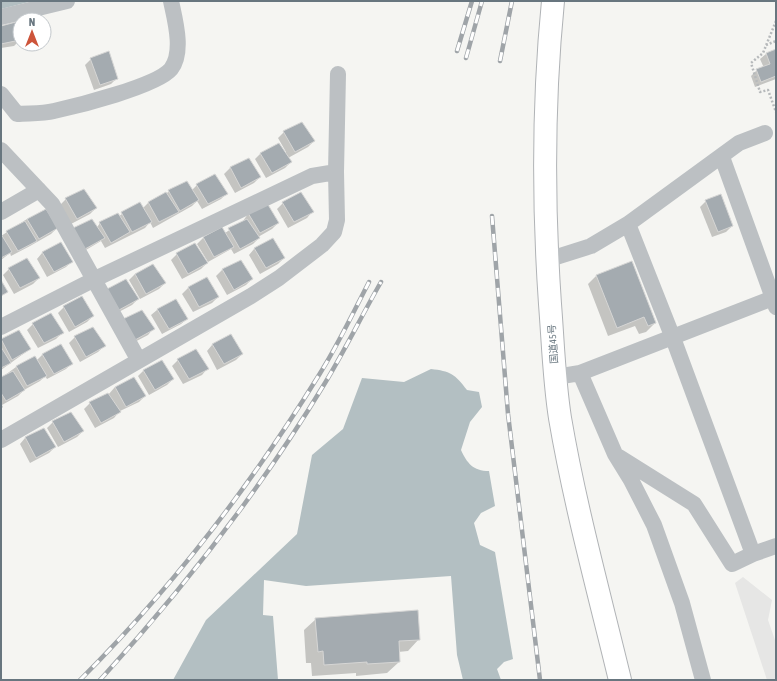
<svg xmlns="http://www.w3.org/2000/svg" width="777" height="681" viewBox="0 0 777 681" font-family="'Asap Condensed','Noto Sans JP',sans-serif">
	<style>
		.built { fill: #e6e6e5 }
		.water { fill: #b3bfc2 }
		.shadow { fill: #0003 }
		.building { fill: #a4abb0; stroke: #d6d6d5 }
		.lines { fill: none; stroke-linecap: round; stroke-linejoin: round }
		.highway-casing { stroke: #b0b3b6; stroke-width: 24 }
		.path { stroke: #b6b9bb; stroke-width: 2.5; stroke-dasharray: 2 2; stroke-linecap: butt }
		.street { stroke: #bcc0c3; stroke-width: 16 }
		.highway { stroke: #fff; stroke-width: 22 }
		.rail-casing { stroke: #9fa4a8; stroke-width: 4.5 }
		.rail { stroke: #fff; stroke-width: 3; stroke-dasharray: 9; stroke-linecap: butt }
		.labels { text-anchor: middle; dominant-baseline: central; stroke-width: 4; stroke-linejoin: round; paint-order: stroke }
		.street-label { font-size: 10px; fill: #68767f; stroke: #fff }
	</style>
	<rect width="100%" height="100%" fill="#f5f5f2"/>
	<path class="built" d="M743 577 772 600 768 620 776 643V680H767L735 583Z"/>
	<path class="water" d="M1 1H33L1 9Z
		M431 369C450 371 455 374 467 390L479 392 482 407 470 422 461 450C467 463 473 471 489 471L495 506 481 513 474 523 480 545 495 552 513 659 504 662 497 669 501 680H463L457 655 451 576 306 586 264 580 263 615 273 616 278 680H173L206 620 297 534 312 455 343 429 362 378 404 382Z"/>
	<path class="shadow" d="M1 27 20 40 14 46 1 48Z
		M776 50V79L755 87 751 76 757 70 764 68 760 59 766 54Z
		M91 59 117 78 111 84 94 90 85 65Z
		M284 132 314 141 308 147 288 158 291 162 285 168 266 178 255 159 261 153 286 152 278 138Z
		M248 159 260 177 254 183 235 193 224 174 230 168Z
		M187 182 192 190 197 185 226 194 221 199 202 209 197 201 192 206 153 228 150 222 145 228 105 248 101 241 79 254 100 223 118 214 119 216 139 203 142 209 148 203Z
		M66 199 96 208 90 214 71 224 60 205Z
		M706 201 732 226 726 232 712 237 700 207Z
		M283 203 312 212 307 218 288 228 277 209Z
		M248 214 278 223 272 229 258 237 259 238 253 244 234 254 231 249 208 262 197 244 203 238 221 228 225 233 243 221Z
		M27 219 57 228 51 234 30 246 11 256 10 253 1 260V236Z
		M273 239 284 258 278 264 260 274 249 255 254 249Z
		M60 243 72 261 66 267 47 277 37 259 42 253Z
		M177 254 207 263 201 269 182 279 171 260Z
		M240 261 252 279 246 285 227 295 216 276 222 270Z
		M153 265 165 283 159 289 140 299 129 280 135 274Z
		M9 269 39 278 33 284 14 294 3 275Z
		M597 275 655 323 646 332 639 334 635 326 608 336 588 284Z
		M206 279 218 297 212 303 193 312 182 294 188 288Z
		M102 296 138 299 132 305 113 315Z
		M82 298 93 316 87 322 69 332 58 313 64 307Z
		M175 300 187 319 181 324 162 334 151 315 157 310Z
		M33 324 62 333 56 339 38 348 27 330Z
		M118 326 153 329 148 335 129 345Z
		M93 328 104 346 98 352 80 362 69 343 75 337Z
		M18 331 30 349 1 370V340Z
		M230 336 242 354 236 360 217 370 207 351 212 345Z
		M60 345 72 363 66 369 47 379 45 376 40 381 24 390 18 396 2 405 3 407 1 409V378L16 367 34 357 36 361 42 355Z
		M178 360 207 369 202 375 183 384 172 366Z
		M144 370 173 379 167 385 149 395 138 376Z
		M115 387 145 396 139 402 120 411 114 418 95 428 84 409 90 403 108 395Z
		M53 422 83 431 77 437 58 447 47 428Z
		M43 429 55 447 49 453 30 463 20 444 25 438Z
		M316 619 419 639 408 651 398 652 399 662 387 673 356 676V673L312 676 311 663H306L304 630Z"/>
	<path class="building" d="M16 22 20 40 1 44V26Z
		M776 49V76L761 82 756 69 770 64 766 53Z
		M109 51 118 79 100 85 90 58Z
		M302 122 315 141 295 152 283 131Z
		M279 143 292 162 272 173 260 153Z
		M249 158 261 177 241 188 230 167Z
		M215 174 228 194 208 204 196 184Z
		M187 181 199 200 180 211 168 190Z
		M84 189 97 208 77 219 65 198Z
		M166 192 179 212 159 222 148 202Z
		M301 192 314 212 294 222 282 202Z
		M721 194 733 226 718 232 705 200Z
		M140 202 152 222 132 232 121 212Z
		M267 203 279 223 260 233 248 213Z
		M46 209 58 228 39 239 27 219Z
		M118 213 130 232 111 243 99 222Z
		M92 219 105 238 85 249 73 228Z
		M247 219 260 238 240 249 228 228Z
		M25 221 37 241 18 251 6 231Z
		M222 227 234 247 214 257 203 237Z
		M1 234 12 252 1 258Z
		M273 238 285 258 266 268 254 248Z
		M61 242 73 262 54 272 42 252Z
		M195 243 208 263 188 274 176 253Z
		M27 258 40 278 20 288 8 268Z
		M241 260 253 279 234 290 222 269Z
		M632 261 656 323 648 326 644 317 617 328 596 275Z
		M153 264 166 283 146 294 135 274Z
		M207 277 219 297 199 307 188 287Z
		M126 279 139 299 119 310 107 289Z
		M1 280 8 292 1 296Z
		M82 296 94 316 75 327 63 306Z
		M176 299 188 319 169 329 157 309Z
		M142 310 155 329 135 340 123 319Z
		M51 313 64 333 44 343 32 323Z
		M93 327 106 346 86 357 74 336Z
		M19 330 31 349 12 360 1 339Z
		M231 334 243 354 224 364 212 344Z
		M61 344 73 364 54 374 42 354Z
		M1 347 11 363 1 368Z
		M196 349 209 369 189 379 177 359Z
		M35 356 47 376 27 386 16 366Z
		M162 360 174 379 155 390 143 370Z
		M13 371 25 390 6 401 1 393V377Z
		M134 377 146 396 126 407 115 387Z
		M108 393 121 412 101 423 89 402Z
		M71 412 84 431 64 442 52 421Z
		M44 428 56 447 36 458 25 437Z
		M418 610 420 640 399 641 400 662 367 664V662L324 665 323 651 318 652 315 618Z"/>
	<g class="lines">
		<g class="highway-casing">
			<path id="highway" d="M553 1C543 102 543 203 550 304 553 342 554 380 560 418 575 506 599 593 620 680"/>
		</g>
		<path class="path" d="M776 21 763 53 751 63 760 92 768 90 776 112
			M766 45 776 41"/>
		<path class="street" d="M1 17 67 1
			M1 94 17 114C29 113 42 114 54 111 77 106 157 86 171 69 184 52 175 20 171 1
			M765 133 739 143 628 224 673 338 753 554 776 546
			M1 150 52 204 138 359
			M722 157 773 298
			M1 212 39 190
			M547 260 591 246 628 224
			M1 327 95 279 312 176 336 172
			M580 373 773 298 776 307
			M556 377 580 373 615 454 631 480 654 525 682 603 703 680
			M1 440 251 296 279 278 322 245 334 232 337 220 336 172 338 74
			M619 457 694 504 732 564 753 554"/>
		<use href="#highway" class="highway"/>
		<g class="rail-casing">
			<path id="rail" d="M457 51 472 1
				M466 58 482 1
				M500 61 512 1
				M492 216 508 414 540 680
				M80 680C172 588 251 485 319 375 338 345 353 313 369 282
				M100 680C184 588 261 489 325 383 345 350 362 315 381 282"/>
		</g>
		<use href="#rail" class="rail"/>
	</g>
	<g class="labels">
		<g class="street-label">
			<text transform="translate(553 344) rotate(-94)">国道45号</text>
		</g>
	</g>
	<rect width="777" height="681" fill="none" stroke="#68767f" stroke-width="4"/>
	<g transform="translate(32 32)"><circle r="19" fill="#ffffff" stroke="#c3c8cc"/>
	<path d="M0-3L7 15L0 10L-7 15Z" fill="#cd543a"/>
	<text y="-6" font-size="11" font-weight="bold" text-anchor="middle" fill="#68767f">N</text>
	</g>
</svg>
